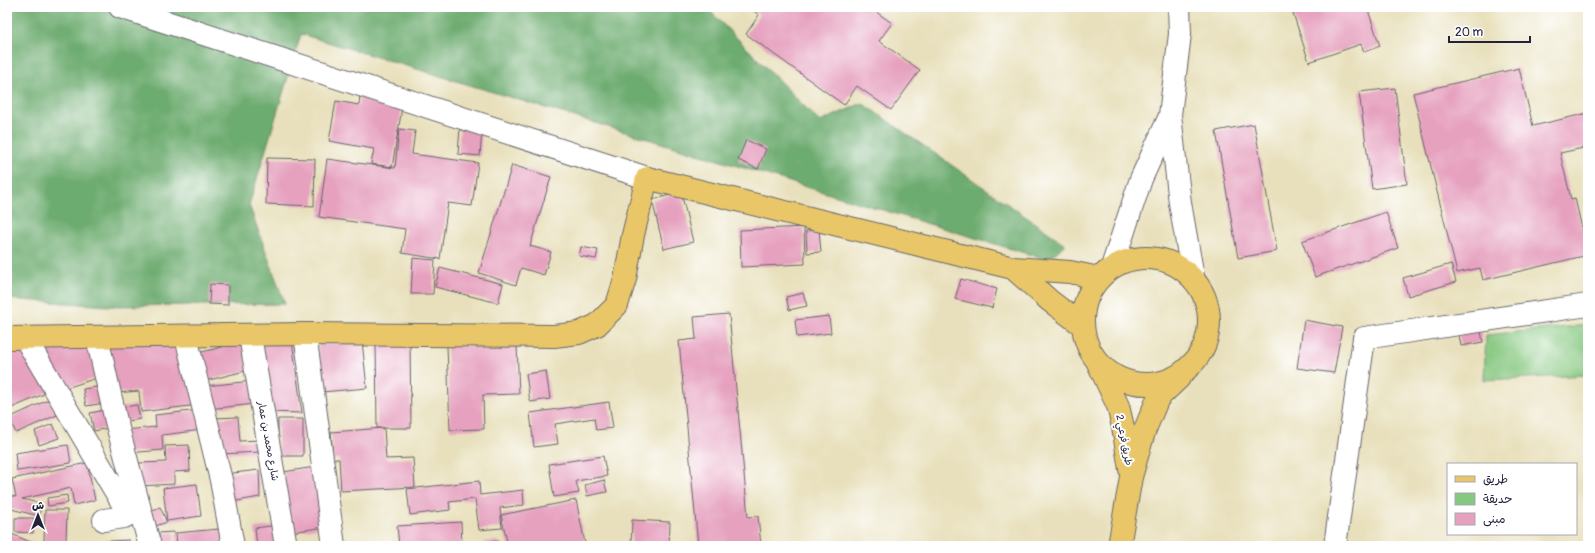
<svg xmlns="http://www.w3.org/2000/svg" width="1595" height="553" viewBox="0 0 1595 553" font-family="Pangolin,'Playpen Sans Arabic',sans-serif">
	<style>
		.green { fill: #87c881; stroke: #54755e }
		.forest { fill: #6dac6f; stroke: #486755 }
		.building { fill: #e6a1bf }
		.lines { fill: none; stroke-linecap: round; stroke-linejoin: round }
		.minor-casing { stroke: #676468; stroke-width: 24 }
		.major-casing { stroke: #676468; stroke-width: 24 }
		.minor { stroke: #fff; stroke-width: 22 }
		.major { stroke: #e9c769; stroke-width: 22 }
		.labels { text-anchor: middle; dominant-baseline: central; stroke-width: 4; stroke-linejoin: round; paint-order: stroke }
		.street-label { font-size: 10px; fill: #22223b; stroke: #fff }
	</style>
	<rect width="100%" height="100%" fill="#fff"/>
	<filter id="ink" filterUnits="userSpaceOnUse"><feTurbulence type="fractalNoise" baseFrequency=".025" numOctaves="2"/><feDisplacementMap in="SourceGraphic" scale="8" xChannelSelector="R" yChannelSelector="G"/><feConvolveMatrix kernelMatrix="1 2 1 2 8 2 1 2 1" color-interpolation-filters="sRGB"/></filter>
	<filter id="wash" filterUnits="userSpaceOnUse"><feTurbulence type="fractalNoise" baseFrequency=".012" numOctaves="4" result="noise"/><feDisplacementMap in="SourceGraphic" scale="16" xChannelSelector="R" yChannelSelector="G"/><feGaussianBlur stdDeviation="0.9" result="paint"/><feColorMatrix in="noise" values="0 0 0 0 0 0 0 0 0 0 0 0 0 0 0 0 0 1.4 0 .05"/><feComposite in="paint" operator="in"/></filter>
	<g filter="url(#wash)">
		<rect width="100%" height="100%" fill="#e8e0bc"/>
		<path class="green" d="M1588 325V375L1484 380 1486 335Z"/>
		<path class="forest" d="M7 7H706L820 122 862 103 1065 244 1048 260 301 34 249 205 285 304 109 306 7 299Z"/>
		<g id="blocks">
			<path class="building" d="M748 7H869L892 23 879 41 920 70 891 110 857 86 844 105 746 34 759 15Z
				M1291 7H1346L1347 11 1358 7H1367L1380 46 1364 52 1361 44 1309 62Z
				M1519 68 1533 126 1588 113V147L1560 153 1571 199 1575 198 1588 255 1483 280 1480 268 1457 273 1413 93Z
				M1395 88 1407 184 1372 189 1359 92Z
				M360 94 403 102 392 167 371 164 374 149 329 141 336 101 359 105Z
				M1254 124 1277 251 1238 258 1216 131Z
				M460 128 482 130 480 156 458 154Z
				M399 129 415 131 412 154 478 163 472 206 448 203 440 259 402 253 405 229 319 217 327 159 395 168Z
				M746 140 766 149 758 169 738 160Z
				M267 158 315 159 314 206 266 204Z
				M512 165 551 177 530 246 551 252 544 275 521 268 516 285 479 273Z
				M681 192 693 242 664 249 652 200Z
				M1386 212 1398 248 1315 277 1302 241Z
				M804 227 805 264 741 267 740 230Z
				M819 230 821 252 807 253 806 231Z
				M581 247 598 250 596 259 579 256Z
				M413 258 435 260 433 294H411Z
				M1451 264 1456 282 1408 296 1403 278Z
				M440 268 503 284 498 303 435 287Z
				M961 279 997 289 992 308 955 299Z
				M210 284 228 285V305L209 304Z
				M803 293 807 306 789 310 786 297Z
				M729 314 748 517 758 516 761 546H698L679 341 696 339 694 317Z
				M829 316 831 333 797 337 795 320Z
				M1304 320 1342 327 1334 373 1297 368Z
				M1479 321 1483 342 1461 346 1457 325Z
				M94 340 103 376 63 389 37 349Z
				M23 341 51 391 7 410V343Z
				M292 341 302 413 267 412 254 343Z
				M362 341 367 388 322 392 318 345Z
				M410 341 411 428H377L376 342Z
				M103 342 183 345 198 405 141 412 139 391 116 393Z
				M242 342 249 370 201 382 194 354Z
				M517 345 519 394 483 395 484 429 450 430 447 346Z
				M546 371 550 399 530 402 526 374Z
				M252 381 255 404 208 409 205 386Z
				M102 386 105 403 86 406 83 389Z
				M50 399 57 415 16 433 9 418Z
				M609 402 613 428 596 430 594 418 555 424 558 444 534 447 530 413Z
				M137 405 140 419 118 423 116 408Z
				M105 410 109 428 94 431 90 413Z
				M200 410 202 430 162 435 163 450 128 453 125 430 156 427 155 415Z
				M238 417 240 441 260 440 261 452 219 454 214 418Z
				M278 419H303V456H278Z
				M53 424 59 438 39 445 35 431Z
				M384 428 386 459 413 458 415 487 341 491 339 459H333L331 432Z
				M68 445 71 463 17 471 15 453Z
				M189 445 190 471 174 472V484L140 486 139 463 166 462 165 446Z
				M603 456 607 476 576 481 579 493 554 497 549 464Z
				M87 463 95 500 74 505 71 488 22 499 42 504 39 516 7 508V491H9L8 495 16 497 12 479Z
				M315 467 325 527 292 532 283 472Z
				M259 470 260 497 231 502 225 474Z
				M604 480 607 492 587 496 585 485Z
				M479 481 480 495 523 490 524 505 500 508 502 528 479 530 475 499 449 502 450 510 410 515 407 489Z
				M197 484 201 516 167 521 163 488Z
				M67 495 68 503 48 506 47 498Z
				M576 500 585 543 571 546H508L501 515Z
				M160 507 167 522 150 528 144 514Z
				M45 510H67L66 542 44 541Z
				M15 518H34L33 533 15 532Z
				M632 520 670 522 669 546H631Z
				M461 522 462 546H399L397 526Z
				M278 525 281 546H257L255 528Z
				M229 528 231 546H177L176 533Z
				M7 532 35 544 34 546H7Z
				M174 532 175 546H158L157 533Z
				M129 540 130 546H47V544Z
				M499 541V546H484V542Z"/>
		</g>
	</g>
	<g filter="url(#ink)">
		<use href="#blocks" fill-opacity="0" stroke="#676468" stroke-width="1"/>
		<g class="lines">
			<g class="minor-casing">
				<path id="minor" d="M120 7 647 178
					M1179 7 1180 34 1170 115 1180 203 1193 277
					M1112 267 1141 179 1170 116
					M305 334 334 546
					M250 336 286 546
					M97 337 116 421 150 546
					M186 337 221 480 233 546
					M25 338 127 511 126 516 124 517 104 520
					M1335 546 1364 338 1588 305"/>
			</g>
			<g class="major-casing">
				<path id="major" d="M1083 321a63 63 0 1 1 126 0a63 63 0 1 1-126 0Z
					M1013 268 1050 301 1082 325
					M7 338 305 334 554 336 579 333 597 325 617 305 625 279 633 235 647 178 1013 268 1070 272 1099 278
					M1098 363 1118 406 1123 427 1130 469
					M1119 546 1131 477 1144 432 1158 398 1179 378"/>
			</g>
			<use href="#minor" class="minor"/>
			<use href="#major" class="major"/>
		</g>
	</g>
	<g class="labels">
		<g class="street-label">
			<text transform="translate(1124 440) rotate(79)">طريق فرعي 2</text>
			<text transform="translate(268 441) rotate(80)">شارع محمد بن عمار</text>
		</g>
	</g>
	<rect width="1595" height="553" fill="none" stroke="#fff" stroke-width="24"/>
	<rect x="1447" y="463" width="130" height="72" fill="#ffffff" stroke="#a7a7b1"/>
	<rect x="1455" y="476" width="20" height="6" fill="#e9c769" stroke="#a7a7b1"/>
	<text x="1483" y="483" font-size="12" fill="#22223b">طريق</text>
	<rect x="1455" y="493" width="20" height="12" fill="#87c881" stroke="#a7a7b1"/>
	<text x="1483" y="503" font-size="12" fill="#22223b">حديقة</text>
	<rect x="1455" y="513" width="20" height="12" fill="#e6a1bf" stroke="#a7a7b1"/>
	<text x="1483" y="523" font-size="12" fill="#22223b">مبنى</text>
	<g transform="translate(38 515)" stroke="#ffffff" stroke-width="3" paint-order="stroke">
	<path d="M0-3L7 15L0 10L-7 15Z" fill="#22223b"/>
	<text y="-6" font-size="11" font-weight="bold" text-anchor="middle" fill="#22223b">ش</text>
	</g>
	<path d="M1449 36v6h81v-6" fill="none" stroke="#22223b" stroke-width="2"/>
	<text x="1455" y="36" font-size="12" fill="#22223b" stroke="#ffffff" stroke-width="3" paint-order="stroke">20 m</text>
</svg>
